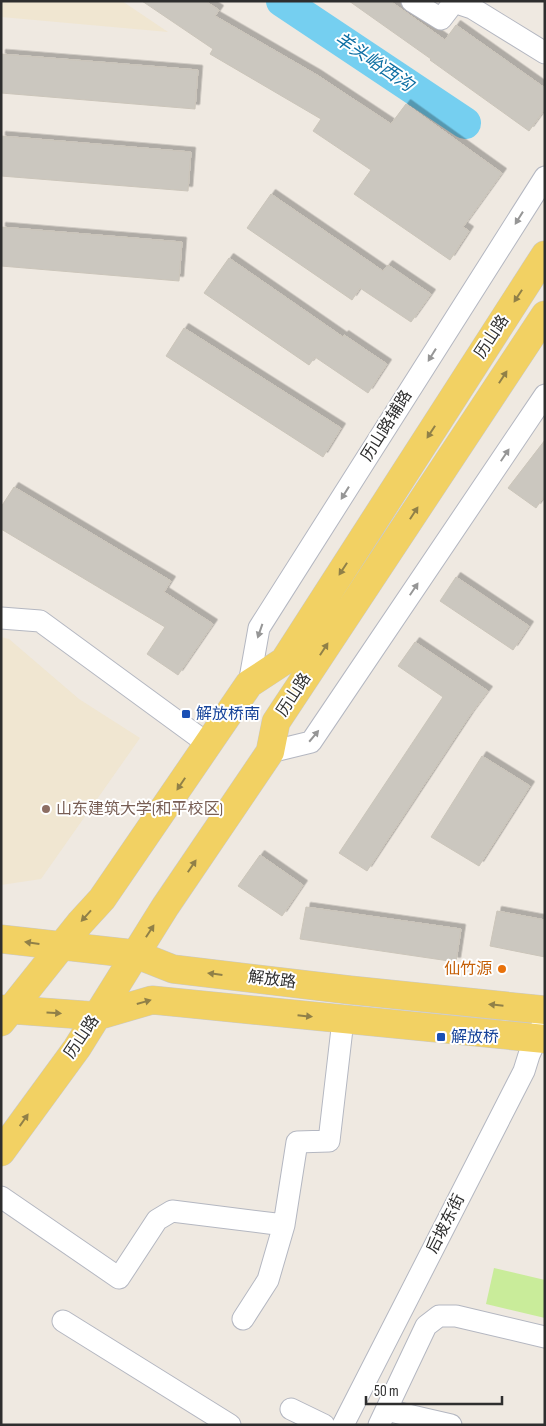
<svg xmlns="http://www.w3.org/2000/svg" width="546" height="1426" viewBox="0 0 546 1426" font-family="'Sofia Sans Condensed','Noto Sans SC',sans-serif">
	<style>
		.education { fill: #f0e6d1 }
		.pitch { fill: #c9ec9a }
		.lines { fill: none; stroke-linecap: round; stroke-linejoin: round }
		.river { stroke: #75cff0; stroke-width: 32 }
		.building { fill: #cbc7bf; stroke: #cbc5ba; filter: url(#shadow) }
		.minor-casing { stroke: #b4b7c1; stroke-width: 23 }
		.major-casing { stroke: #c9c9c9; stroke-width: 29 }
		.minor { stroke: #fff; stroke-width: 21 }
		.major { stroke: #f2d163; stroke-width: 28 }
		.oneway { fill: #969696 }
		.oneway2 { fill: #908048 }
		.transit-dot { fill: #1a4fb4; stroke: #fff; stroke-width: 2 }
		.education-dot { fill: #8d6e63; stroke: #fff; stroke-width: 2 }
		.food-dot { fill: #e8710a; stroke: #fff; stroke-width: 2 }
		.labels { text-anchor: middle; dominant-baseline: central; stroke-width: 4; stroke-linejoin: round; paint-order: stroke }
		.street-label { font-size: 16px; fill: #2e2e2e; stroke: #fff }
		.transit-label { font-size: 16px; fill: #164399; stroke: #fff; text-anchor: start }
		.education-label { font-size: 16px; fill: #785e54; stroke: #fff; text-anchor: start }
		.food-label { font-size: 16px; fill: #c56008; stroke: #fff; text-anchor: end }
		.water-label { font-size: 18px; font-style: italic; fill: #0d6fa3; stroke: #fff }
	</style>
	<defs>
		<filter id="shadow"><feDropShadow dx="4.5" dy="-4.5" stdDeviation="0" flood-color="#0004"/></filter>
	</defs>
	<rect width="100%" height="100%" fill="#efe9e1"/>
	<path class="education" d="M1 1H122L168 32 1 17Z
		M1 637 9 639 79 699 140 738 41 879 1 885Z"/>
	<path class="pitch" d="M494 1268 545 1280V1318L486 1304Z"/>
	<g class="lines">
		<path class="river" d="M282 1 465 123"/>
	</g>
	<path class="building" d="M142 1H205L219 10 215 16 317 75 391 124 406 104 502 173 463 227 469 231 450 260 354 194 371 170 313 131 321 119 210 54 213 49Z
		M349 1H390L445 40 456 25 545 88V109L529 131 430 60 431 59Z
		M1 54 198 70 195 109 1 93Z
		M1 136 191 152 188 191 1 176Z
		M271 194 383 271 388 265 431 294 411 322 360 288 352 300 247 228Z
		M1 227 182 242 179 281 1 266Z
		M229 258 343 337 344 335 387 364 368 393 315 357 309 365 204 293Z
		M184 328 341 428 323 457 166 356Z
		M545 440V495L536 508 508 488Z
		M14 487 171 581 164 592 213 624 178 675 147 654 165 627 1 529V507Z
		M456 577 529 626 513 650 440 601Z
		M415 642 488 691 470 715 367 871 339 853 443 697 398 666Z
		M482 756 530 786 479 866 431 837Z
		M260 855 303 885 282 916 238 886Z
		M306 907 461 929 456 962 300 939Z
		M497 911 545 920V957L490 946Z"/>
	<g class="lines">
		<g class="minor-casing">
			<path id="minor" d="M412 1 441 19 454 2 472 8 545 53
				M1 618 40 621 208 744
				M249 684 259 628 545 177
				M270 752 311 742 545 395
				M1 1197 119 1278 157 1220 172 1211 284 1225 297 1142 329 1141 343 1020
				M243 1319 268 1280 284 1225
				M63 1321 230 1425
				M291 1409 324 1425
				M386 1410 451 1425
				M343 1425 524 1071 529 1055 542 1026
				M379 1425 426 1326 439 1316H456L545 1337"/>
		</g>
		<g class="major-casing">
			<path id="major" d="M1 939 135 954 173 969 350 990 545 1010
				M1 1009 97 1016 152 1000 545 1039
				M1 1022 80 923 102 899 249 684 284 661 545 255
				M1 1152 77 1048 165 907 270 752 276 722 545 315"/>
		</g>
		<use href="#minor" class="minor"/>
		<use href="#major" class="major"/>
	</g>
	<defs><path id="oneway-solid" d="M-6-.8H1V-3.2L6.5 0L1 3.2V.8H-6Z" transform="scale(1.25)"/></defs>
	<g class="oneway">
		<use href="#oneway-solid" transform="translate(519 218) rotate(122)"/>
		<use href="#oneway-solid" transform="translate(432 355) rotate(122)"/>
		<use href="#oneway-solid" transform="translate(505 455) rotate(-56)"/>
		<use href="#oneway-solid" transform="translate(345 493) rotate(122)"/>
		<use href="#oneway-solid" transform="translate(414 589) rotate(-56)"/>
		<use href="#oneway-solid" transform="translate(260 631) rotate(109)"/>
		<use href="#oneway-solid" transform="translate(314 736) rotate(-50)"/>
	</g>
	<g class="oneway2">
		<use href="#oneway-solid" transform="translate(518 296) rotate(123)"/>
		<use href="#oneway-solid" transform="translate(503 377) rotate(-57)"/>
		<use href="#oneway-solid" transform="translate(431 432) rotate(123)"/>
		<use href="#oneway-solid" transform="translate(414 513) rotate(-57)"/>
		<use href="#oneway-solid" transform="translate(343 569) rotate(123)"/>
		<use href="#oneway-solid" transform="translate(324 649) rotate(-57)"/>
		<use href="#oneway-solid" transform="translate(181 784) rotate(124)"/>
		<use href="#oneway-solid" transform="translate(192 866) rotate(-56)"/>
		<use href="#oneway-solid" transform="translate(86 916) rotate(132)"/>
		<use href="#oneway-solid" transform="translate(150 931) rotate(-57)"/>
		<use href="#oneway-solid" transform="translate(32 943) rotate(-172)"/>
		<use href="#oneway-solid" transform="translate(215 974) rotate(-173)"/>
		<use href="#oneway-solid" transform="translate(144 1002) rotate(-16)"/>
		<use href="#oneway-solid" transform="translate(496 1005) rotate(-174)"/>
		<use href="#oneway-solid" transform="translate(54 1013) rotate(3)"/>
		<use href="#oneway-solid" transform="translate(305 1016) rotate(6)"/>
		<use href="#oneway-solid" transform="translate(24 1120) rotate(-55)"/>
	</g>
	<g class="transit-dot">
		<rect x="181" y="709" width="10" height="10" rx="2.5"/>
		<rect x="436" y="1032" width="10" height="10" rx="2.5"/>
	</g>
	<circle class="education-dot" cx="46" cy="809" r="5"/>
	<circle class="food-dot" cx="502" cy="969" r="5"/>
	<g class="labels">
		<g class="street-label">
			<text transform="translate(492 337) rotate(-57)">历山路</text>
			<text transform="translate(387 426) rotate(-58)">历山路辅路</text>
			<text transform="translate(294 695) rotate(-57)">历山路</text>
			<text transform="translate(272 980) rotate(7)">解放路</text>
			<text transform="translate(82 1037) rotate(-56)">历山路</text>
			<text transform="translate(446 1224) rotate(-63)">后坡东街</text>
		</g>
		<g class="transit-label">
			<text x="196" y="714">解放桥南</text>
			<text x="451" y="1037">解放桥</text>
		</g>
		<g class="education-label">
			<text x="56" y="809">山东建筑大学(和平校区)</text>
		</g>
		<g class="food-label">
			<text x="492" y="969">仙竹源</text>
		</g>
		<g class="water-label">
			<text transform="translate(374 62) rotate(34)">羊头峪西沟</text>
		</g>
	</g>
	<rect width="546" height="1426" fill="none" stroke="#2e2e2e" stroke-width="5"/>
	<path d="M366 1396v8h136v-8" fill="none" stroke="#2e2e2e" stroke-width="2.5"/>
	<text x="374" y="1396" font-size="15" fill="#2e2e2e" stroke="#ffffff" stroke-width="4" paint-order="stroke">50 m</text>
</svg>
